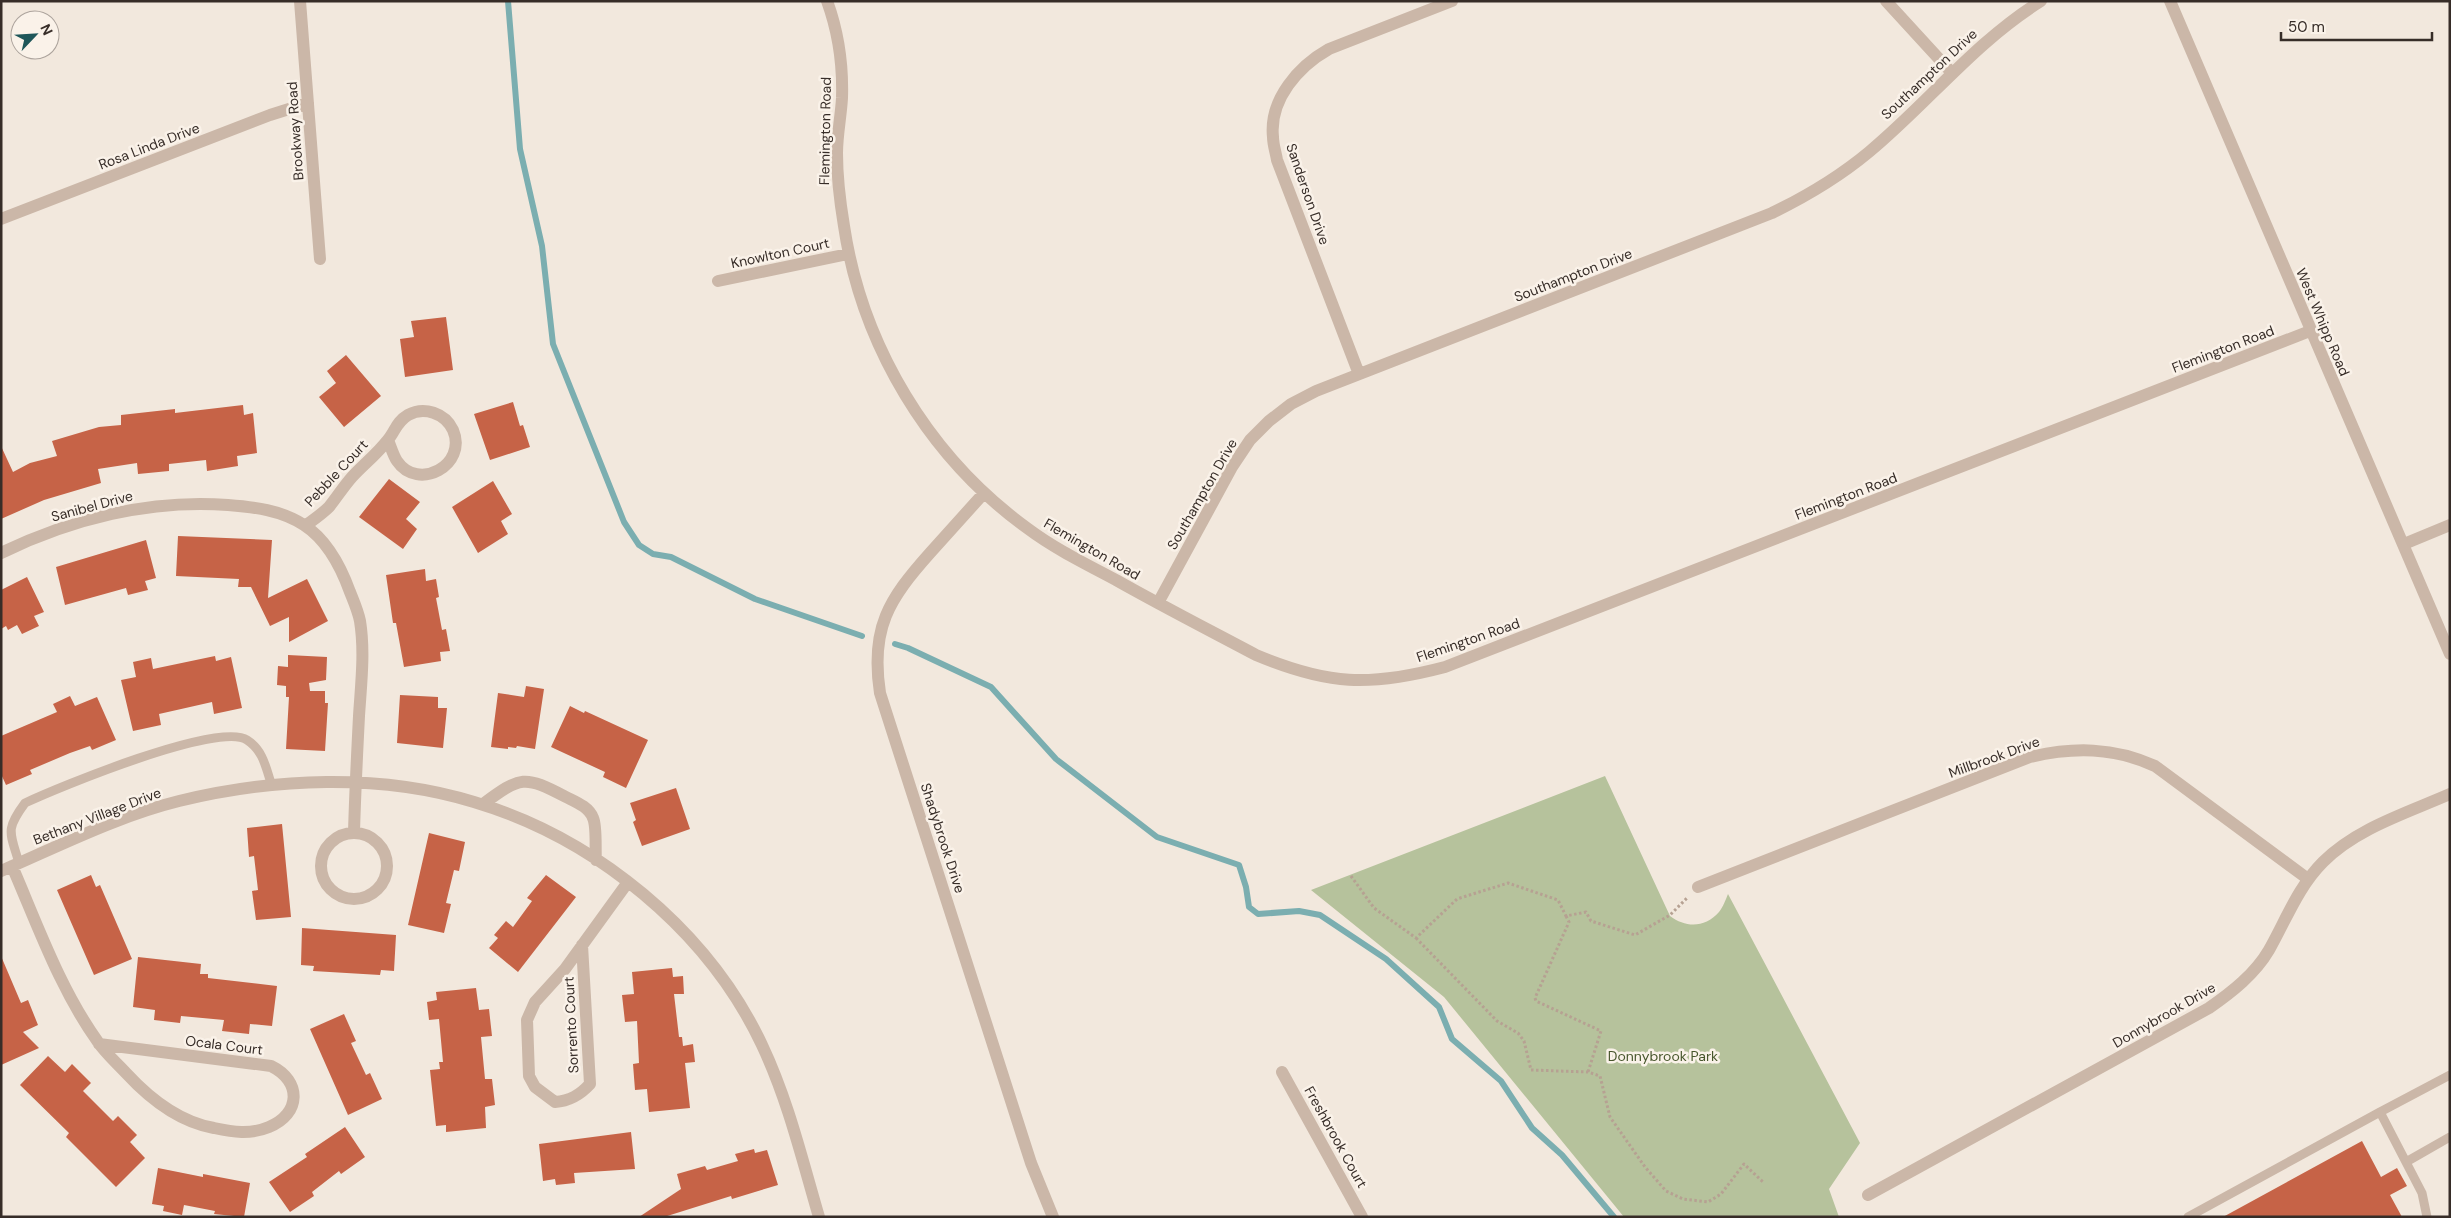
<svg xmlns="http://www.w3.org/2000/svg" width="2451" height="1218" viewBox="0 0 2451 1218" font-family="'DM Sans',sans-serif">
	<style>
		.green { fill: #b6c29c }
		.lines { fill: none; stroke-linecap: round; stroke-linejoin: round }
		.stream { stroke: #7baeb0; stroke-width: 6 }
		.building { fill: #c66347 }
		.path { stroke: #b6a192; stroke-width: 3; stroke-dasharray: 2.5 2.5; stroke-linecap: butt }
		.service { stroke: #cbb7a8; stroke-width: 9 }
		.minor { stroke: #cbb7a8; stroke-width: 12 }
		.tertiary { stroke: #cbb7a8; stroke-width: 12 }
		.labels { text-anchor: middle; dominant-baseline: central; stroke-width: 5; stroke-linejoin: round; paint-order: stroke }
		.street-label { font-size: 14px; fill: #372d28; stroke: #faf2e9 }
		.park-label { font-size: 14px; fill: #47562c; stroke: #faf2e9 }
	</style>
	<rect width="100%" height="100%" fill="#f2e8dd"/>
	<path class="green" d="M1605 776 1670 916C1686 928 1705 928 1719 912 1723 907 1726 899 1728 894L1860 1143 1829 1189 1839 1217H1624L1444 997 1311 890Z"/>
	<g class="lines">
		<path class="stream" d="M508 1 520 149 542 246 553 344 624 522 639 545 653 554 671 557 755 599 862 636
			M895 644 908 648 991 687 1056 759 1157 837 1239 865 1246 887 1249 907 1258 914 1299 911 1320 915 1386 959 1439 1007 1452 1039 1501 1081 1532 1128 1562 1155 1614 1217"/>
	</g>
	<path class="building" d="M446 317 453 370 405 377 400 339 414 337 411 321Z
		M346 355 381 396 344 427 319 397 336 383 327 371Z
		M513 402 520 426 523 425 530 447 490 460 474 414Z
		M243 405 244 415 253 413 257 453 237 456 238 466 207 471 206 460 169 464V471L138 474 137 463 98 469 101 483 44 500 1 519V446L13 472 30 463 57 456 52 441 99 427 121 425V415L175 409V413Z
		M389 479 420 502 406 519 417 529 403 549 359 517Z
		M493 481 512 514 501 521 508 534 478 553 452 507Z
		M178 536 272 540 268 598 307 579 328 621 289 642V617L270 626 251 587H238L239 579 176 576Z
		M146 540 156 578 145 581 148 590 128 595 126 588 65 605 56 567Z
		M425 569 426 581 436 579 439 597 436 598 442 630 446 629 450 651 440 652 441 661 404 667 396 623H393L386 575Z
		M27 577 44 612 34 616 39 626 22 634 17 625 8 630 6 626 1 629V590Z
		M288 655 327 657 326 680 309 683 310 691H325V703H328L325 751 286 749 289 697H286V686L277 685 278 666 288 667Z
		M215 656 216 661 231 657 242 708 214 714 212 702 190 707 159 714 161 725 133 731 121 680 136 677 133 662 151 658 153 669Z
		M526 686 544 689 535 749 517 746 516 748 508 747V749L491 747 498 693 524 697Z
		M400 695 438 697V708H447L443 748 397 743Z
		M70 696 75 706 97 697 116 740 92 750 90 746 70 753 30 770 32 774 6 785 1 774V736L57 712 53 704Z
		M570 706 584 713 585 711 648 740 626 788 603 777 605 772 551 747Z
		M676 788 690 829 642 846 633 822 636 820 630 803Z
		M282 824 291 917 256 920 252 891 258 890 254 856 249 857 247 828Z
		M429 833 465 842 459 871 454 870 446 903 451 904 444 933 408 925Z
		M91 875 96 887 100 885 132 959 94 975 57 890Z
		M546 875 576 897 518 972 489 948 498 938 494 935 506 921 513 927 532 901 527 898Z
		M302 928 396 935 394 971 381 970 380 975 313 971 314 966 301 965Z
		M1 956 21 1003 28 1000 38 1025 23 1032 39 1048 1 1065Z
		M138 957 201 964 200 974H208V978L277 986 272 1026 250 1024 249 1034 222 1031 224 1020 181 1016 180 1023 154 1020 155 1010 133 1007Z
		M672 968 673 977 683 976 684 994H674L679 1037H682L683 1046 693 1044 695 1062 685 1063 690 1108 649 1112 647 1089 635 1090 633 1064 639 1063 637 1021 625 1022 622 995 634 994 632 972Z
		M476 988 479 1010 489 1009 492 1036 481 1037 485 1079H492L495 1105 485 1107 486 1128 446 1132V1125L436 1126 430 1070 440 1069 439 1062H443L439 1019 429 1020 427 1002 437 1000 436 992Z
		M344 1014 356 1041 351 1043 366 1075 370 1073 382 1099 348 1115 310 1029Z
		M48 1056 65 1072 72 1064 91 1083 83 1091 113 1121 118 1116 137 1135 130 1142 145 1158 116 1187 66 1137 69 1133 20 1085Z
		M345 1127 365 1157 341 1174 339 1171 312 1192 314 1196 290 1212 269 1182 307 1157 305 1154Z
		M631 1132 635 1169 574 1173 575 1183 556 1185 555 1179 543 1181 539 1144Z
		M2362 1141 2381 1177 2397 1168 2407 1186 2390 1195 2402 1217H2223Z
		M754 1149 755 1153 767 1150 778 1185 732 1199 731 1196 664 1217H639L681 1189 677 1174 705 1166 707 1170 738 1161 735 1154Z
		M158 1168 203 1177V1174L250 1183 244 1217 214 1214 215 1211 184 1205 182 1215 163 1211 164 1206 152 1204Z"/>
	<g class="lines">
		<path class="path" d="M1351 876 1374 908 1416 938 1457 899 1508 883 1558 900 1566 916 1586 912 1591 921 1635 935 1670 915 1687 898
			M1566 916 1569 922 1535 998 1536 1001 1601 1031 1588 1072
			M1416 938 1497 1021 1518 1033 1524 1041 1531 1070 1588 1072 1600 1076 1610 1117 1645 1167 1666 1191 1683 1199 1708 1202 1721 1194 1744 1164 1763 1182"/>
		<path class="service" d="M19 863C10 832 5 830 25 803 59 787 219 721 247 740 264 751 266 769 272 786
			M2406 1162 2450 1137
			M2188 1217 2380 1112
			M2427 1217 2422 1193 2380 1112 2450 1075"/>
		<path class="minor" d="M300 1 320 259
			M827 1C838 31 843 66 842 98 841 116 837 135 837 153 837 178 840 202 844 226 862 346 929 457 1027 528 1055 549 1086 564 1116 580 1162 606 1209 630 1256 655 1328 685 1369 687 1445 667L2310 331
			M1886 1 1952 73
			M1 219 270 115 308 103
			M718 281 848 254
			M1359 374 1277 160C1276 153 1273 145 1273 137 1269 99 1299 66 1329 49L1452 1
			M984 493C966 513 948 533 930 553 889 599 870 628 880 693L1031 1163 1053 1217
			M305 526C313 520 322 514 329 507 337 497 344 486 352 477 363 465 377 454 387 441 395 432 396 422 408 415 424 406 445 413 453 430 468 465 418 492 397 461 393 455 391 447 388 440
			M2404 544 2450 525
			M1 553C71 519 150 499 228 505 254 507 281 510 304 525 327 540 341 567 350 592 354 602 358 611 360 621 365 652 361 684 359 716 357 755 355 794 354 833
			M1158 603 1232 467 1250 440 1269 421 1291 404 1316 391 1772 213C1807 196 1839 177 1869 152 1928 103 1975 42 2041 1
			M483 804C521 776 524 775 566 797 576 802 589 807 593 818 597 826 595 850 596 860
			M321 866a33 33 0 1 1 66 0a33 33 0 1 1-66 0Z
			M12 866C38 926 60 989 98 1042 106 1054 117 1063 126 1073 150 1099 179 1122 214 1128 233 1132 250 1135 269 1127 301 1114 302 1081 271 1066L99 1044
			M1 871C59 846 118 816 179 801 273 778 380 773 474 802 595 838 708 930 762 1045 788 1100 802 1159 819 1217
			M1698 887 2030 757C2073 747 2114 747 2155 766L2308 879
			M582 945 590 1084C580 1095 570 1101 555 1102L535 1087 529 1076 527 1020 535 1002 565 969 628 882
			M1282 1072 1362 1217
			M1868 1195 2209 1008C2232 992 2255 974 2269 950 2286 920 2298 887 2323 862 2357 828 2407 813 2450 794"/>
		<path class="tertiary" d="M2170 1 2450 654"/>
	</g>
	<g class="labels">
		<g class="street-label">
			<text transform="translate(1929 74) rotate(-43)">Southampton Drive</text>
			<text transform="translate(295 131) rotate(-94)">Brookway Road</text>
			<text transform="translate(825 131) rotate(-89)">Flemington Road</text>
			<text transform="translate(149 146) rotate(-21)">Rosa Linda Drive</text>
			<text transform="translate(1308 194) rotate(71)">Sanderson Drive</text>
			<text transform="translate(780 253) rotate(-12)">Knowlton Court</text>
			<text transform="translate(1573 275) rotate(-21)">Southampton Drive</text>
			<text transform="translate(2323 322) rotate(67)">West Whipp Road</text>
			<text transform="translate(2223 349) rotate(-21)">Flemington Road</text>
			<text transform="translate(336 473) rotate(-47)">Pebble Court</text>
			<text transform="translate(1202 494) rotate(-60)">Southampton Drive</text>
			<text transform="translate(1846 496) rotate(-21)">Flemington Road</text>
			<text transform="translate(92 506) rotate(-15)">Sanibel Drive</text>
			<text transform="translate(1092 549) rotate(30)">Flemington Road</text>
			<text transform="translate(1468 640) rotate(-19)">Flemington Road</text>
			<text transform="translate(1994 757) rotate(-20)">Millbrook Drive</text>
			<text transform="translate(97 816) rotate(-21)">Bethany Village Drive</text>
			<text transform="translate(943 838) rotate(72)">Shadybrook Drive</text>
			<text transform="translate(2164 1015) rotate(-30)">Donnybrook Drive</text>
			<text transform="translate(571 1025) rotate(-93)">Sorrento Court</text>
			<text transform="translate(224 1045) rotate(7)">Ocala Court</text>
			<text transform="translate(1336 1137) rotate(61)">Freshbrook Court</text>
		</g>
		<g class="park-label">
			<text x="1663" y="1056">Donnybrook Park</text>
		</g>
	</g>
	<rect width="2451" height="1218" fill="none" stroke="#372d28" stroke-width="5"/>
	<g transform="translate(35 35) rotate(65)"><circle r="24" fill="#faf2e9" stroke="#aca39c"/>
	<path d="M0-4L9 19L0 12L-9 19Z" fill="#1e5659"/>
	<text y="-8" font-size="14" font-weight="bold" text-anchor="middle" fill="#372d28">N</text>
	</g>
	<path d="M2281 32v8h151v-8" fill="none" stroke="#372d28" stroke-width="2.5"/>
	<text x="2288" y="32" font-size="15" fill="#372d28" stroke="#faf2e9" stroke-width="4" paint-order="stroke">50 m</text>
</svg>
